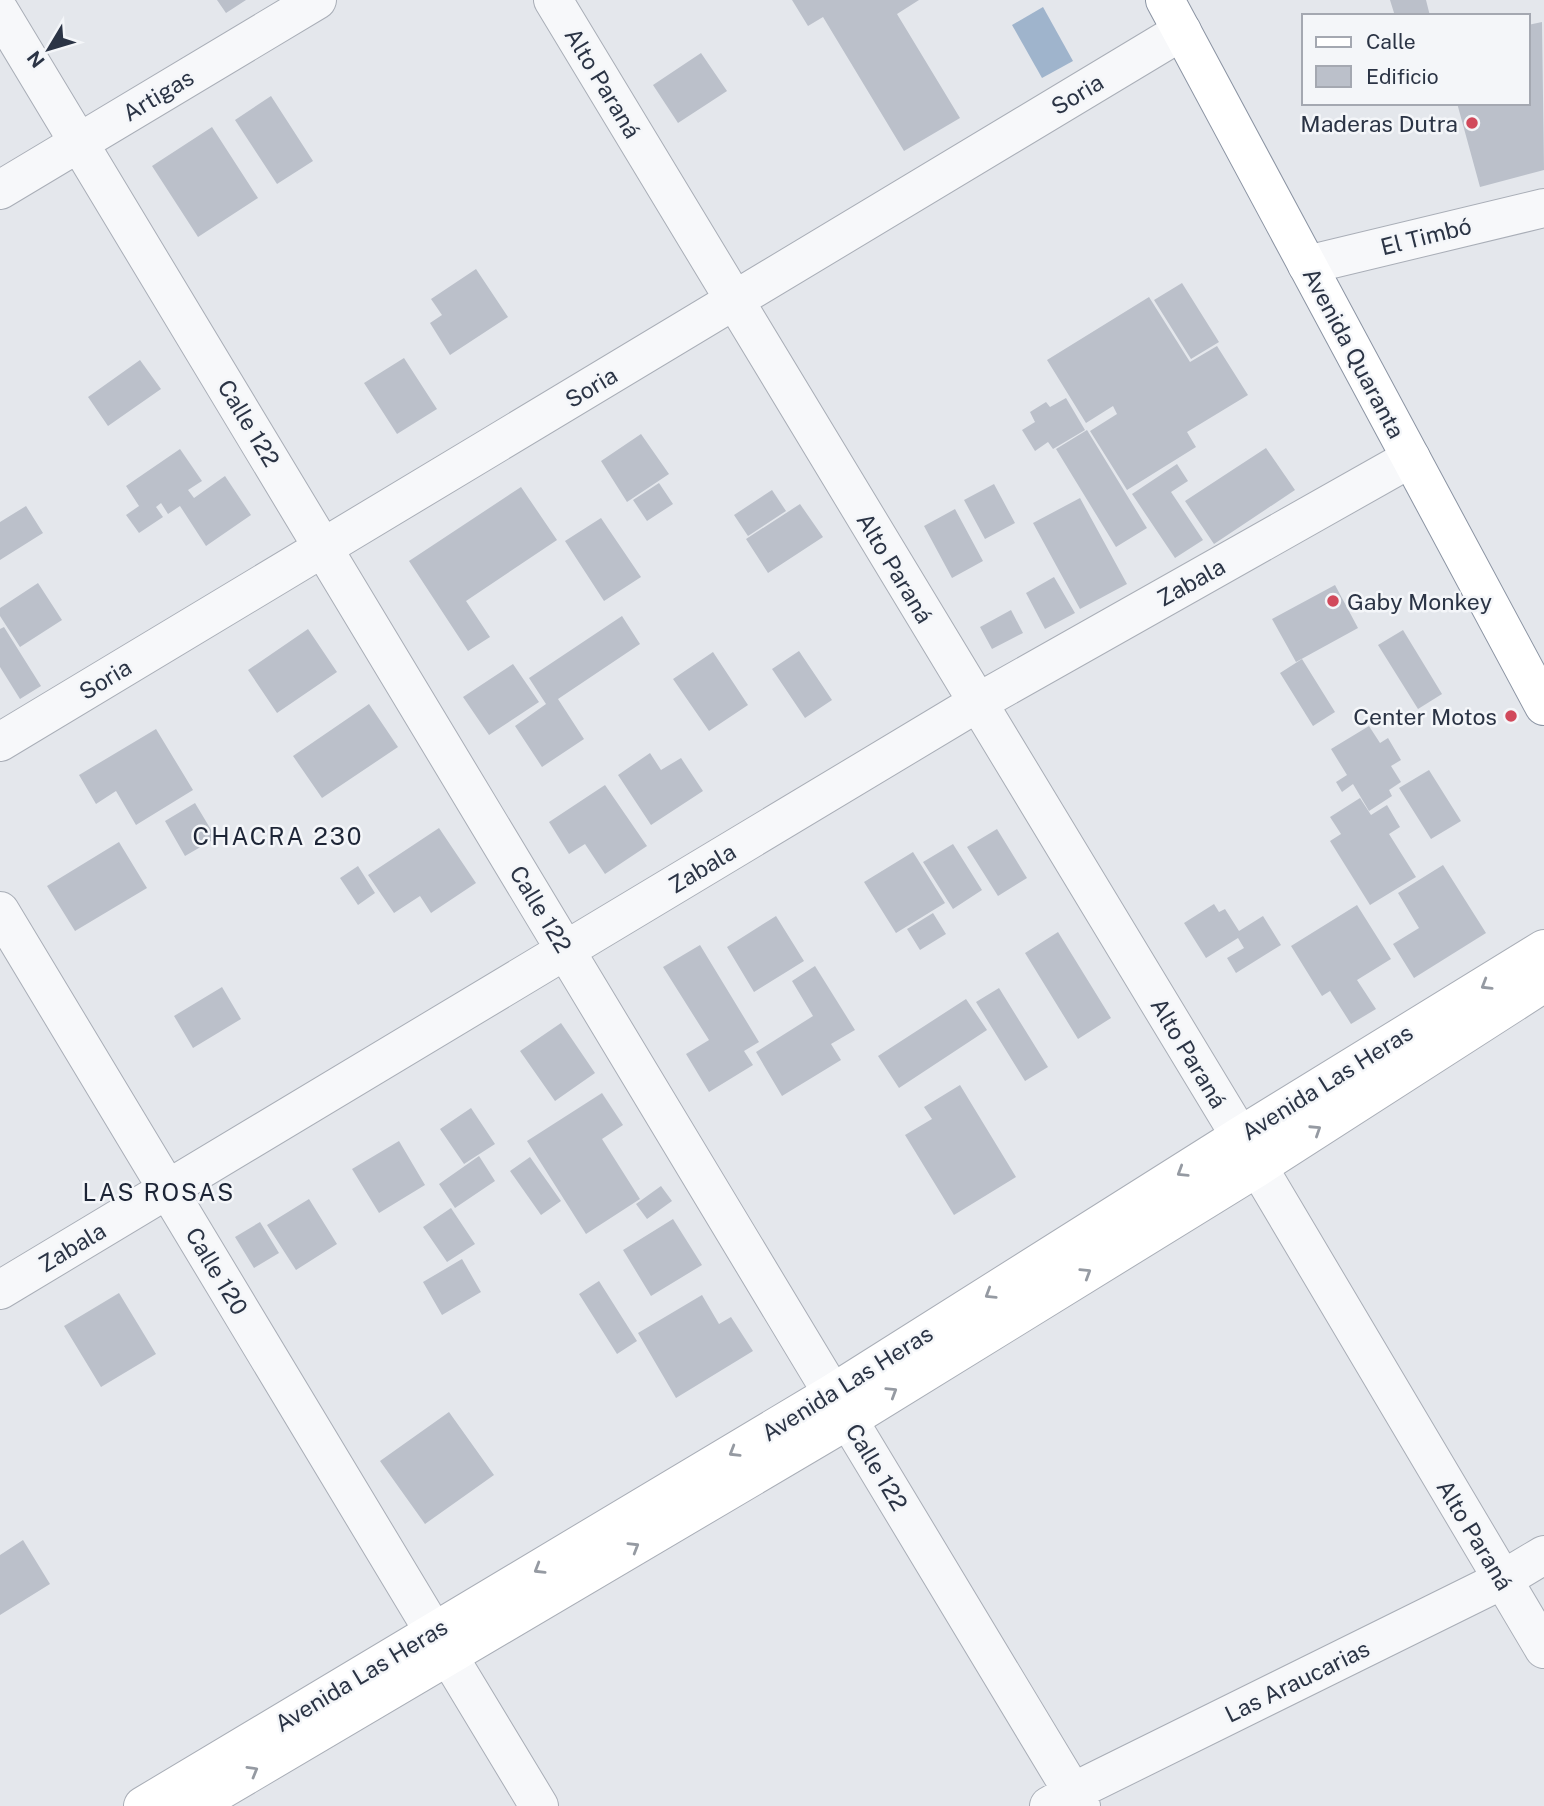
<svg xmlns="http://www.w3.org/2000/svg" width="1544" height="1806" viewBox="0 0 1544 1806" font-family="'Public Sans',sans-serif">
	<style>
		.water { fill: #9fb4cc }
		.building { fill: #bbc0ca }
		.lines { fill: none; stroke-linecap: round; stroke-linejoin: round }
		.street-casing { stroke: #a9aeb7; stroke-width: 40 }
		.secondary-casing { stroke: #a9aeb7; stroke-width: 40 }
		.highway-casing { stroke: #8b94a3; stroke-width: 40 }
		.street { stroke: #f7f8fa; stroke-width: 38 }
		.secondary { stroke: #fff; stroke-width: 38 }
		.highway { stroke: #fff; stroke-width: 38 }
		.oneway { stroke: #959aa2 }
		.poi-dot { fill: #d1495b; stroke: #f4f6f9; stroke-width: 2.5 }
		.labels { text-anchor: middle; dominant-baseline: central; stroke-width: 5; stroke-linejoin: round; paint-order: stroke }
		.street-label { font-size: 23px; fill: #2b3445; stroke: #f4f6f9 }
		.poi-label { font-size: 23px; fill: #2b3445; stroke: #f4f6f9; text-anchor: end }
		.neighbourhood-label { font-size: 24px; letter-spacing: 2px; fill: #1d2536; stroke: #f4f6f9 }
	</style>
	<rect width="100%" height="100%" fill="#e4e7ec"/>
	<path class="water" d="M1043 7 1073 61 1042 78 1012 25Z"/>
	<path class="building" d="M217 0H246L226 13Z
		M792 0H919L897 14 960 118 904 151 823 17 808 26Z
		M1390 0H1426L1430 16H1395Z
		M1542 22 1544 170 1480 187 1457 103H1528V25Z
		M701 53 727 91 678 123 653 85Z
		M271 96 313 161 277 184 235 120Z
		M212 127 258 198 198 237 152 166Z
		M476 269 508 317 450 355 430 323 442 315 431 299Z
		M1182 283 1219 342 1191 359 1154 300Z
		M1149 297 1190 362 1217 346 1248 395 1187 432 1196 447 1127 490 1090 431 1117 414 1113 406 1086 423 1047 360Z
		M404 358 437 409 397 434 364 383Z
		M140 360 161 389 108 426 88 397Z
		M1066 398 1085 430 1053 449 1048 442 1035 451 1022 430 1035 422 1030 412 1046 402 1050 407Z
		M1087 430 1147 528 1116 547 1056 449Z
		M641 434 669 474 627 502 601 461Z
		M1266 448 1295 490 1214 544 1185 501Z
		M180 449 202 481 188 490 194 498 225 476 251 515 206 546 180 506 168 514 161 503 156 507 163 517 139 533 126 515 139 506 126 486Z
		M1177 464 1188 481 1171 492 1203 540 1175 558 1132 494Z
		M659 483 673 504 647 521 633 500Z
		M994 484 1015 523 985 539 964 500Z
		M521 487 557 540 466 601 490 637 468 651 409 561Z
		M772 490 786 511 748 536 734 515Z
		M1080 498 1127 584 1080 609 1033 523Z
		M800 504 823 537 768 573 746 539Z
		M26 506 43 533 0 560V522Z
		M955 509 983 561 952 578 924 526Z
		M601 518 641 577 604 601 565 541Z
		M1054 577 1075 613 1045 629 1026 593Z
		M38 583 62 620 20 647 0 616V608Z
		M1335 585 1358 628 1296 662 1272 619Z
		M1011 610 1023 633 992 649 980 627Z
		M622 616 640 644 558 699 584 739 542 767 515 726 546 704 529 678Z
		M4 627 41 686 20 699 0 667V629Z
		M308 629 337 672 277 713 248 670Z
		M1403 630 1442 694 1418 709 1378 645Z
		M799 651 832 700 805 718 772 669Z
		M713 652 748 705 709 731 673 679Z
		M1302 659 1335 712 1313 726 1280 673Z
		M513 664 539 702 489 735 463 697Z
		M369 704 398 747 322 798 293 756Z
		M1369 726 1380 743 1388 738 1401 760 1391 766 1401 782 1389 790 1392 796 1369 811 1353 784 1342 792 1336 782 1347 775 1331 749Z
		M156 729 193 790 136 825 116 791 96 804 79 775Z
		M650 753 661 770 681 758 703 791 651 825 618 775Z
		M1429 770 1461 821 1431 839 1399 788Z
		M605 785 647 846 605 874 585 844 569 854 549 822Z
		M1360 798 1371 815 1387 805 1400 827 1389 834 1416 877 1370 905 1330 841 1341 834 1330 817Z
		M195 803 216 838 185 856 165 821Z
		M439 828 476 883 431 913 420 896 394 913 368 875Z
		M997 829 1027 878 998 896 967 847Z
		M119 842 147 888 75 931 47 886Z
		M953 844 982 890 953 909 923 862Z
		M913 852 945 903 896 933 864 882Z
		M1443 865 1486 933 1414 978 1393 944 1419 928 1398 893Z
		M358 866 375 893 358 905 340 878Z
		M1214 904 1219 912 1225 909 1239 931 1263 916 1281 945 1236 973 1227 958 1244 948 1238 938 1206 958 1184 923Z
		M1357 905 1391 959 1357 980 1376 1009 1351 1024 1330 991 1322 996 1291 946Z
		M933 913 946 934 920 950 907 929Z
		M776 916 804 961 754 992 727 947Z
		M1058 932 1111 1018 1078 1039 1025 953Z
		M700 945 759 1042 744 1051 753 1065 709 1092 686 1054 709 1040 663 967Z
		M815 966 855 1030 831 1044 841 1060 782 1096 756 1052 813 1016 792 981Z
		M222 987 241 1019 193 1048 174 1016Z
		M999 988 1048 1067 1025 1081 976 1002Z
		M966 999 987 1030 899 1088 878 1056Z
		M561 1023 595 1073 555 1101 520 1051Z
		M960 1085 1016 1177 954 1215 905 1135 932 1119 924 1107Z
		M602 1093 623 1125 602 1139 640 1199 586 1234 527 1141Z
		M471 1108 495 1144 464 1164 440 1129Z
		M399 1141 425 1185 379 1213 352 1169Z
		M479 1156 495 1181 455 1208 439 1184Z
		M530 1157 561 1201 541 1215 510 1171Z
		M661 1186 672 1201 647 1219 636 1204Z
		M309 1199 337 1244 296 1270 267 1225Z
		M451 1208 475 1244 447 1262 423 1227Z
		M673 1219 702 1265 651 1296 623 1250Z
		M260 1222 279 1253 254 1268 235 1237Z
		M462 1259 481 1292 442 1315 423 1282Z
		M599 1281 637 1341 617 1354 579 1294Z
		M119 1293 156 1354 101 1387 64 1326Z
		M702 1295 719 1324 731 1317 753 1351 676 1398 638 1333Z
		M449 1412 494 1475 425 1524 380 1461Z
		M23 1540 50 1584 0 1615V1555Z"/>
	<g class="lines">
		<g class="street-casing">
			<path id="street" d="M553 0 1240 1136
				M0 12 1081 1806
				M0 190 317 0
				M1307 265 1544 208
				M0 742 1182 31
				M0 911 434 1632
				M1258 1167 1544 1649
				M0 1290 977 703 1411 458
				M449 1657 539 1806
				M1049 1806 1073 1792 1502 1580 1544 1555"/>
		</g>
		<g class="secondary-casing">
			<path id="secondary" d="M143 1806 833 1393 1240 1136 1544 949
				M194 1806 848 1420 1258 1167 1544 983"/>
		</g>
		<g class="highway-casing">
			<path id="highway" d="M1165 0 1544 706"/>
		</g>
		<use href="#street" class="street"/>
		<use href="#secondary" class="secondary"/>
		<use href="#highway" class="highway"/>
	</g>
	<defs><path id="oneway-chevron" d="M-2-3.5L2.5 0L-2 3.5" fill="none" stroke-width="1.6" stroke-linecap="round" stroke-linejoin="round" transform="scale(1.75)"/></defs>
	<g class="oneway">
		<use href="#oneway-chevron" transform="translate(1486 985) rotate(149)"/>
		<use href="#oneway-chevron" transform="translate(1316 1130) rotate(-33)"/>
		<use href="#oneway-chevron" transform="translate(1182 1172) rotate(148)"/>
		<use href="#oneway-chevron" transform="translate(1086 1273) rotate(-32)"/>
		<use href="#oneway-chevron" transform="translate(990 1294) rotate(148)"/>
		<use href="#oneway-chevron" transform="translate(892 1392) rotate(-32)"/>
		<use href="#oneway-chevron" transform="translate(734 1452) rotate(149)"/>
		<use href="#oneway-chevron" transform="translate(634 1547) rotate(-31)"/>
		<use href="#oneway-chevron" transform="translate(539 1569) rotate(149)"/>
		<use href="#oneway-chevron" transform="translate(253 1771) rotate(-30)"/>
	</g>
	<g class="poi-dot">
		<circle cx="1472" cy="123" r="7"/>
		<circle cx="1333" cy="601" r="7"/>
		<circle cx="1511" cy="716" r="7"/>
	</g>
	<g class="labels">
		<g class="street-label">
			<text transform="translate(603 83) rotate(59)">Alto Paraná</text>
			<text transform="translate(1077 94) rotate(-31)">Soria</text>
			<text transform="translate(158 95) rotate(-31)">Artigas</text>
			<text transform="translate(1426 236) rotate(-14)">El Timbó</text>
			<text transform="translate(1354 353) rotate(62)">Avenida Quaranta</text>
			<text transform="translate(591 387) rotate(-31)">Soria</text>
			<text transform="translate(249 423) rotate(59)">Calle 122</text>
			<text transform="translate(895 568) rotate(59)">Alto Paraná</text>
			<text transform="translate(1191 582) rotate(-29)">Zabala</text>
			<text transform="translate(105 679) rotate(-31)">Soria</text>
			<text transform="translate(702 868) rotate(-31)">Zabala</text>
			<text transform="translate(541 909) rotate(59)">Calle 122</text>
			<text transform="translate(1189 1053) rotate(59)">Alto Paraná</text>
			<text transform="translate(1327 1082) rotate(-32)">Avenida Las Heras</text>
			<text transform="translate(72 1247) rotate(-31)">Zabala</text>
			<text transform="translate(217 1271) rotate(59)">Calle 120</text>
			<text transform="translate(847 1383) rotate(-32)">Avenida Las Heras</text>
			<text transform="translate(877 1467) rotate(59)">Calle 122</text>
			<text transform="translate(1475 1535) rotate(59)">Alto Paraná</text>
			<text transform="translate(361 1675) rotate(-31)">Avenida Las Heras</text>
			<text transform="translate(1297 1681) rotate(-26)">Las Araucarias</text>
		</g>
		<g class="poi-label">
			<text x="1458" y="123">Maderas Dutra</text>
			<text x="1347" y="601" text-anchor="start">Gaby Monkey</text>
			<text x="1497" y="716">Center Motos</text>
		</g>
		<g class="neighbourhood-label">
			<text x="278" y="836">CHACRA 230</text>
			<text x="159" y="1192">LAS ROSAS</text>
		</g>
	</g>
	<rect x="1302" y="14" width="228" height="91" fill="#f4f6f9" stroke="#a4a8b1" stroke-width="2"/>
	<rect x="1316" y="37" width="35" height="10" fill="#ffffff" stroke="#a4a8b1" stroke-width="2"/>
	<text x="1366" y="49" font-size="21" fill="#2b3445">Calle</text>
	<rect x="1316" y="66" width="35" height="21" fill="#bbc0ca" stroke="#a4a8b1" stroke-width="2"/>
	<text x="1366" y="84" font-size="21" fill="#2b3445">Edificio</text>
	<g transform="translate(49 49) rotate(232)" stroke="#f4f6f9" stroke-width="5" paint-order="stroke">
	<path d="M0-5L12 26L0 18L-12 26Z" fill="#2b3445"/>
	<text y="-10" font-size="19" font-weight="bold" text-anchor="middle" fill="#2b3445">N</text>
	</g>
</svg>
